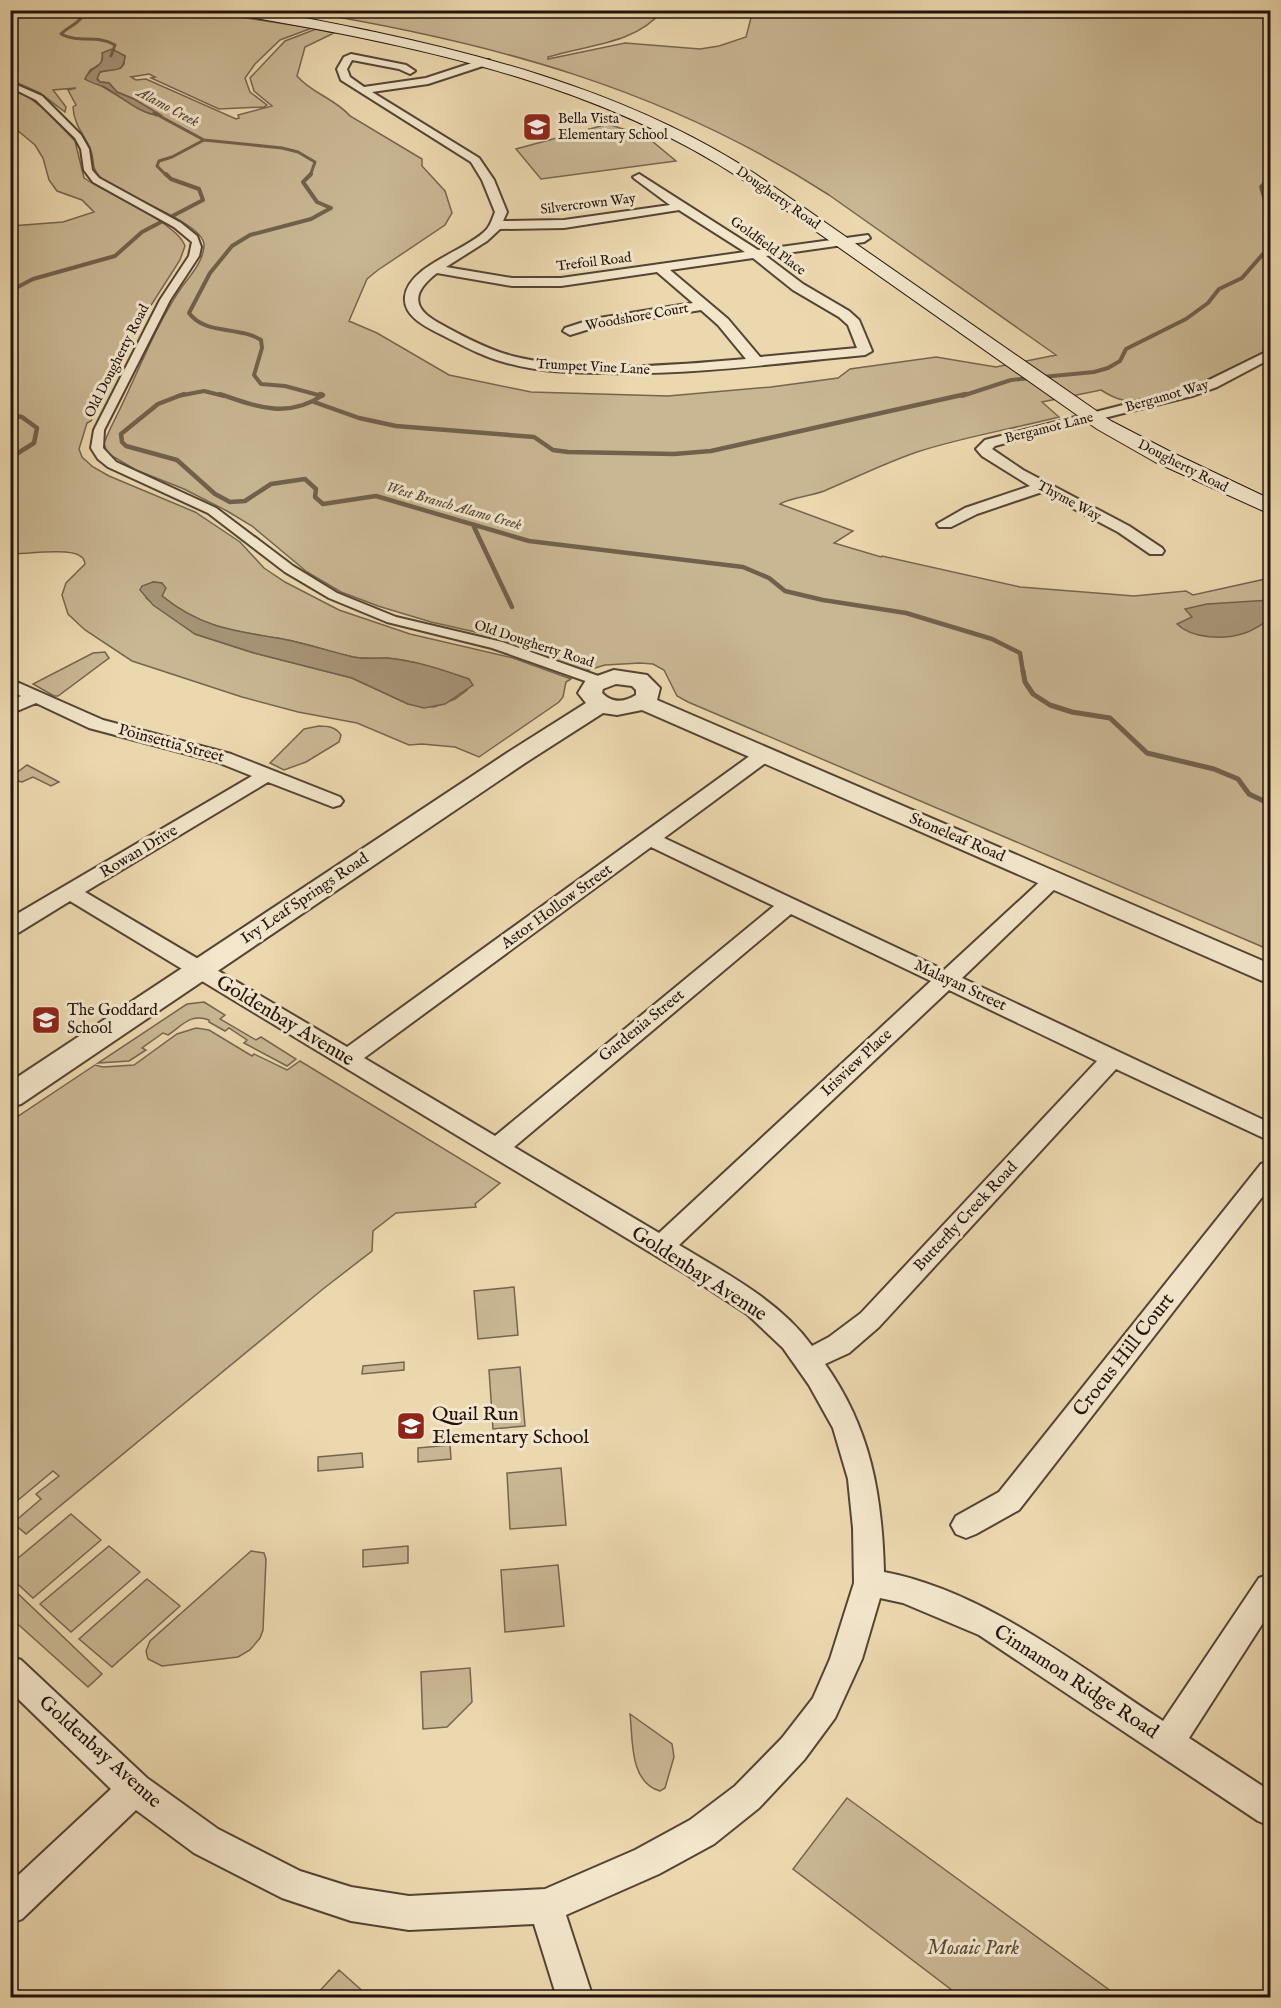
<svg xmlns="http://www.w3.org/2000/svg" width="1281" height="2008" viewBox="0 0 1281 2008" font-family="'IM FELL English',serif">
	<style>
		.green { fill: #c9b793; stroke: #75654f; stroke-width: 1.5; fill-rule: evenodd }
		.water { fill: #a79577; stroke: #71614c; stroke-width: 1.5 }
		.lines { fill: none; stroke-linecap: round; stroke-linejoin: round }
		.stream-far3 { stroke: #71614c; stroke-width: 3 }
		.stream-far2 { stroke: #71614c; stroke-width: 4 }
		.stream-far1 { stroke: #71614c; stroke-width: 4.5 }
		.stream { stroke: #71614c; stroke-width: 5 }
		.pedestrian-casing { stroke: #544434; stroke-width: 4 }
		.minor-casing { stroke: #544434; stroke-width: 4 }
		.tertiary-casing { stroke: #544434; stroke-width: 4 }
		.secondary-casing { stroke: #21130b; stroke-width: 2 }
		.pedestrian { fill: #f3e6cb; fill-rule: evenodd }
		.minor { fill: #f3e6cb; fill-rule: evenodd }
		.tertiary { fill: #f3e6cb; fill-rule: evenodd }
		.secondary { fill: #f3e6cb; fill-rule: evenodd }
		.labels { text-anchor: middle; dominant-baseline: central; stroke-width: 6; stroke-linejoin: round; paint-order: stroke }
		.far-poi-label { font-size: 14px; fill: #21130b; stroke: #f3e6cb; text-anchor: start }
		.far-street-label { font-size: 14px; fill: #21130b; stroke: #f3e6cb }
		.far-water-label { font-size: 15px; font-style: italic; fill: #574736; stroke: #f3e6cb }
		.street-label { font-size: 16px; fill: #21130b; stroke: #f3e6cb }
		.poi-label { font-size: 16px; fill: #21130b; stroke: #f3e6cb; text-anchor: start }
		.near-street-label { font-size: 20px; fill: #21130b; stroke: #f3e6cb }
		.near-poi-label { font-size: 20px; fill: #21130b; stroke: #f3e6cb; text-anchor: start }
		.near-park-label { font-size: 20px; font-style: italic; fill: #5c4c3b; stroke: #f3e6cb }
	</style>
	<rect width="100%" height="100%" fill="#ecd8af"/>
	<filter id="stains"><feTurbulence type="fractalNoise" baseFrequency=".00333" numOctaves="4"/><feColorMatrix values="0 0 0 0 .2 0 0 0 0 .09 0 0 0 0 .02 0 0 0 .5 -.17"/></filter>
	<radialGradient id="worn" r=".72"><stop offset=".6" stop-color="#630" stop-opacity="0"/><stop offset="1" stop-color="#630" stop-opacity=".3"/></radialGradient>
	<path class="green" d="M10 11H201L312 28 280 40 255 64 245 78 250 92 267 105 264 107 219 109 151 78 155 77 149 74 131 77 136 80 146 79 236 119 239 118 238 115 272 106 254 91 250 78 285 41 316 29 334 33 305 47 297 76C311 93 336 99 350 116L422 159V166L445 191 452 213 445 225 378 270 367 279 349 321 377 333 449 375 531 392 668 396 771 387 838 378 850 369 936 357 996 367 1056 355 829 195C666 89 492 42 302 11H662C636 44 586 45 548 57V59L625 43 700 49 719 46 746 37 751 18 750 13 741 11H1270V349L1202 382 1137 400C1124 403 1112 397 1101 390L1042 402 1059 417C1012 429 963 437 917 452 885 463 855 478 824 491 811 496 790 498 780 504L853 531 834 543 881 557 882 556 1020 587 1134 596 1186 591 1193 595 1270 578V950L688 702 677 696 664 670 653 664 640 663 605 665 582 672 484 634 431 622 378 606 341 592 307 572 252 526 227 511 184 489 136 470 107 453 104 443 111 427C135 381 152 331 181 288 190 276 204 261 204 245 204 222 118 195 100 177 89 165 96 160 90 148 83 133 74 125 73 107L76 105 68 90 76 88 53 90 66 107 65 112 40 93 11 80ZM110 50 125 56 124 64 121 68 100 72 97 78 100 82 109 83 117 92 134 99 157 116 135 106 100 85 85 79 90 70 101 64 103 53Z
		M11 89 27 96 44 109 75 141 84 178C107 194 177 222 185 246L180 260 139 324 91 421 87 423 79 449 82 457 93 467 109 476 195 512 240 542 264 568 285 582 339 610 410 634 513 658 571 679 566 682 563 697 559 702 479 757 455 747 422 744 409 745 357 723 298 712 242 697 132 661 85 630 68 614 62 595 66 583 85 564C84 560 84 558 80 556 70 548 25 554 11 554V226L63 222 94 212 82 200 57 191 49 180 43 158 35 145 11 125ZM153 582 162 583 164 591 162 596C201 627 230 630 277 638 302 642 328 651 353 657 364 659 374 658 386 658 414 660 443 670 469 679L467 690 455 699 434 707 408 704 352 678 254 653 195 634 146 598Z
		M608 124 647 137 676 161 541 179 516 149Z
		M105 652 109 658 58 696H54L33 684 93 653Z
		M319 726C328 726 336 727 341 735L339 742 306 762 284 770 270 763 304 729Z
		M27 765 59 782 51 786 33 777 22 782 18 781 15 774Z
		M204 1002 225 1015 220 1019 256 1040 261 1037 296 1059 287 1066 244 1043 247 1040 229 1028 225 1031 209 1022V1020C190 1013 182 1026 168 1035L163 1033 142 1048 146 1050 129 1061 98 1063 187 1004Z
		M196 1028 209 1030 252 1056 254 1054 287 1070 300 1061 500 1183 475 1204 476 1207 396 1213 373 1231 372 1251 323 1289 26 1534 13 1523 41 1499 36 1494 59 1476 53 1471 11 1506V1121L95 1065 103 1067 134 1065 177 1034Z
		M514 1287 518 1335 478 1339 474 1291Z
		M404 1362V1370L362 1374 363 1366Z
		M520 1367 525 1426 493 1429 489 1370Z
		M450 1445 451 1459 418 1462V1448Z
		M362 1453 363 1467 318 1471V1457Z
		M561 1468 566 1525 510 1529 507 1473Z
		M71 1514 101 1540 33 1598 11 1578V1564Z
		M109 1546 140 1572 71 1632 40 1604Z
		M408 1546V1563L363 1567V1550Z
		M251 1551 264 1553 266 1559 263 1630 260 1638 250 1650 238 1657 162 1666 148 1659 146 1651 150 1641Z
		M558 1565 564 1626 505 1632 501 1570Z
		M147 1579 180 1606 112 1667 79 1639Z
		M10 1587H11L102 1674 88 1687 11 1618Z
		M470 1668 472 1702 447 1727 423 1729 421 1672Z
		M630 1714 672 1744 674 1757 665 1788 660 1791C629 1782 633 1740 630 1714Z
		M847 1798 1119 1997H961L793 1869Z
		M339 1970 367 1995 365 1997H314Z"/>
	<path class="water" d="M112 49 125 56C123 74 115 68 100 72L97 79 100 82 109 83 117 92 134 99 161 115C142 117 118 93 102 86 96 84 91 83 85 79 89 67 106 67 102 53Z
		M153 582 162 583 166 588 162 596C199 626 231 631 277 638 302 642 328 651 353 657 364 659 375 658 386 658 414 660 443 670 469 679L473 685 445 704 424 708 408 704 352 678 254 653 195 634 153 605 140 590 142 586Z
		M1270 600V619C1262 624 1254 630 1245 633 1225 640 1192 639 1177 624L1192 617 1185 609 1207 604Z"/>
	<g class="lines">
		<path class="stream-far3" d="M59 10 66 15 82 17C76 25 68 27 61 34 79 44 97 34 115 45L111 56
			M154 113 204 140 172 157 159 161 157 166 167 176
			M204 140 282 148 298 152 315 162 310 176"/>
		<path class="stream-far2" d="M311 174 303 182 317 202 331 208 311 219 250 235 232 246 210 273 189 313C205 335 239 326 261 340L262 348 254 375 261 384 285 386 322 396
			M1270 178 1261 187 1270 217
			M10 291 33 279 115 256 142 232 203 200 199 189 171 179 166 174
			M178 396 204 391 224 396
			M962 396 1011 380 1094 372 1108 368 1120 361 1126 349 1186 319 1208 303 1219 289 1242 278 1270 246"/>
		<path class="stream-far1" d="M184 394 158 404 121 434 122 442 126 446 177 460 215 494 230 502 245 501 271 484 305 479 316 489 315 497 323 504 376 496 529 541 743 567 769 578 785 591 823 600 906 613 992 639 1020 653 1023 672
			M220 394C257 407 288 419 323 395L320 394
			M314 402 359 418 396 426 534 437 553 450 568 452 674 454 711 451 966 394
			M10 415 22 417 37 428 34 443 10 458
			M474 527 512 607"/>
		<path class="stream" d="M1023 671 1025 682 1033 694 1050 705 1072 712 1110 718 1147 753 1214 769 1238 779 1249 794 1270 804"/>
		<g class="pedestrian-casing">
			<path id="pedestrian" d="M10 82 42 96 81 135 89 149 92 170 99 178 181 223 197 236 201 247 199 256 170 300 104 430 103 448 116 462 216 508 293 566 337 593 396 617 502 642 604 678 606 681 604 684H594L492 648 387 622 329 598 285 572 208 513 108 467 98 459 91 448 94 430 160 300 189 256 192 242 174 227 93 182 84 170 81 149 75 138 36 100 10 87Z"/>
		</g>
		<g class="minor-casing">
			<path id="minor" d="M351 54 406 65 415 71 410 74 399 69 352 60 347 69 350 77 364 87 426 78 481 60H489V64L428 84 372 92 479 158 494 180 507 212 503 221 564 220 670 205 635 179 633 177 639 174 758 250 868 235 870 238 864 242 766 256 803 284 849 311 859 320 872 351 865 355C779 363 693 375 606 373 573 373 539 372 507 363 483 357 462 345 440 334 426 327 403 316 405 297 408 265 469 250 487 229 491 224 493 217 495 212L482 180 471 162 341 80 337 69 344 57ZM679 210 745 252 561 278H512L446 267 487 241 500 229 564 228ZM753 258 793 290 839 317 848 325 857 348 760 357 728 319 670 270ZM657 272 693 303 593 319 565 328 563 331 570 335 596 327 701 310 718 325 746 359C675 365 582 374 512 356 486 349 460 335 437 322 409 306 415 290 437 273L512 286H561Z
				M1270 350V359L1217 387 1192 396 1020 439 995 446 992 449 1023 470 1129 526 1162 548 1164 551 1162 554H1150L1118 532 1042 492 977 514 951 527H939L937 524 965 508 1030 486 982 456 976 449 985 440 1182 390 1207 381Z
				M10 679 103 720 231 754 340 797 343 801 340 805 333 807 268 782 85 892 347 1047 758 750H772L775 754 772 758 664 838 944 970 1046 876 1053 874 1060 876 1063 880 1060 884 962 978 1270 1123V1141L1116 1069 879 1327 849 1353 825 1364C871 1429 882 1495 884 1572 985 1591 1078 1666 1163 1721L1259 1578 1270 1574V1612L1189 1738 1270 1791V1826L1258 1821 979 1635 903 1603 880 1598 862 1659 835 1718 804 1760 759 1808 714 1844 659 1874 566 1915 593 1998H557L534 1924 409 1930 351 1921 282 1898 194 1853 136 1810 22 1919 10 1924V1883L111 1789 10 1691V1656L21 1660 147 1778 218 1829 300 1871 351 1887 409 1896 545 1889 635 1850 690 1820 735 1786 782 1738 813 1698 830 1659 854 1583 853 1528 848 1479 833 1428 809 1385 783 1348 747 1314 686 1274 70 901 18 933 10 935V918L252 776 217 762 89 728 36 703 10 714V701L21 696 10 691ZM651 847 774 906 495 1136 364 1058ZM791 914 931 981 659 1233 514 1147ZM949 990 1097 1061 861 1313 829 1337 812 1346C780 1301 725 1273 679 1245Z
				M1270 1161V1187L1019 1510 976 1534 966 1538 956 1534 951 1525 956 1516 999 1492 1261 1164Z"/>
		</g>
		<g class="tertiary-casing">
			<path id="tertiary" d="M614 670 647 675 660 688 657 700 1270 964V983L1260 980 642 710 617 715 603 713 525 763 21 1104 10 1107V1082L507 753 586 703 578 693 586 680ZM616 684 632 686 636 690V695C623 703 612 703 602 693L603 689Z"/>
		</g>
		<g class="secondary-casing">
			<path id="secondary" d="M226 10C276 10 326 22 375 32 506 60 640 99 754 173L1111 421 1171 452 1270 499V514L1155 462 1097 429 743 180C592 80 408 44 232 14Z"/>
		</g>
		<use href="#pedestrian" class="pedestrian"/>
		<use href="#minor" class="minor"/>
		<use href="#tertiary" class="tertiary"/>
		<use href="#secondary" class="secondary"/>
	</g>
	<defs>
		<g id="school-square" transform="scale(1.5)"><rect x="-9" y="-9" width="18" height="18" rx="4" fill="#8f2418" stroke="#f3e6cb"/><path d="M0-5L7-2L0 1L-7-2ZM-4 1L0 2.5L4 1V4Q0 6-4 4Z" fill="#fff"/></g>
	</defs>
	<g fill-rule="evenodd">
		<use href="#school-square" x="537" y="127"/>
		<use href="#school-square" x="46" y="1020"/>
		<use href="#school-square" x="411" y="1426"/>
	</g>
	<g class="labels">
		<g class="far-poi-label">
			<text x="558" y="119">Bella Vista<tspan x="558" dy="16">Elementary School</tspan></text>
		</g>
		<g class="far-street-label">
			<text transform="translate(778 198) rotate(35)">Dougherty Road</text>
			<text transform="translate(588 204) rotate(-7)">Silvercrown Way</text>
			<text transform="translate(768 246) rotate(36)">Goldfield Place</text>
			<text transform="translate(594 262) rotate(-7)">Trefoil Road</text>
			<text transform="translate(637 317) rotate(-10)">Woodshore Court</text>
			<text transform="translate(117 361) rotate(-63)">Old Dougherty Road</text>
			<text transform="translate(593 367) rotate(3)">Trumpet Vine Lane</text>
			<text transform="translate(1167 396) rotate(-16)">Bergamot Way</text>
			<text transform="translate(1049 428) rotate(-14)">Bergamot Lane</text>
			<text transform="translate(1183 466) rotate(27)">Dougherty Road</text>
			<text transform="translate(1069 501) rotate(28)">Thyme Way</text>
			<text transform="translate(534 644) rotate(18)">Old Dougherty Road</text>
		</g>
		<g class="far-water-label">
			<text transform="translate(168 107) rotate(28)">Alamo Creek</text>
			<text transform="translate(454 506) rotate(16)">West Branch Alamo Creek</text>
		</g>
		<g class="street-label">
			<text transform="translate(171 744) rotate(15)">Poinsettia Street</text>
			<text transform="translate(957 838) rotate(23)">Stoneleaf Road</text>
			<text transform="translate(139 852) rotate(-31)">Rowan Drive</text>
			<text transform="translate(305 899) rotate(-34)">Ivy Leaf Springs Road</text>
			<text transform="translate(557 907) rotate(-36)">Astor Hollow Street</text>
			<text transform="translate(960 986) rotate(25)">Malayan Street</text>
			<text transform="translate(642 1026) rotate(-39)">Gardenia Street</text>
			<text transform="translate(857 1063) rotate(-43)">Irisview Place</text>
			<text transform="translate(966 1217) rotate(-47)">Butterfly Creek Road</text>
		</g>
		<g class="poi-label">
			<text x="67" y="1011">The Goddard<tspan x="67" dy="18">School</tspan></text>
		</g>
		<g class="near-street-label">
			<text transform="translate(285 1021) rotate(31)">Goldenbay Avenue</text>
			<text transform="translate(699 1274) rotate(33)">Goldenbay Avenue</text>
			<text transform="translate(1124 1355) rotate(-52)">Crocus Hill Court</text>
			<text transform="translate(1076 1682) rotate(33)">Cinnamon Ridge Road</text>
			<text transform="translate(100 1752) rotate(42)">Goldenbay Avenue</text>
		</g>
		<g class="near-poi-label">
			<text x="432" y="1414">Quail Run<tspan x="432" dy="23">Elementary School</tspan></text>
		</g>
		<g class="near-park-label">
			<text x="973" y="1948">Mosaic Park</text>
		</g>
	</g>
	<rect width="1281" height="2008" fill="none" stroke="#ecd8af" stroke-width="36"/>
	<rect x="12" y="12" width="1257" height="1984" fill="none" stroke="#21130b" stroke-width="3"/>
	<rect x="18" y="18" width="1245" height="1972" fill="none" stroke="#21130b" stroke-width="1.5"/>
	<rect width="100%" height="100%" filter="url(#stains)"/>
	<rect width="100%" height="100%" fill="url(#worn)"/>
</svg>
